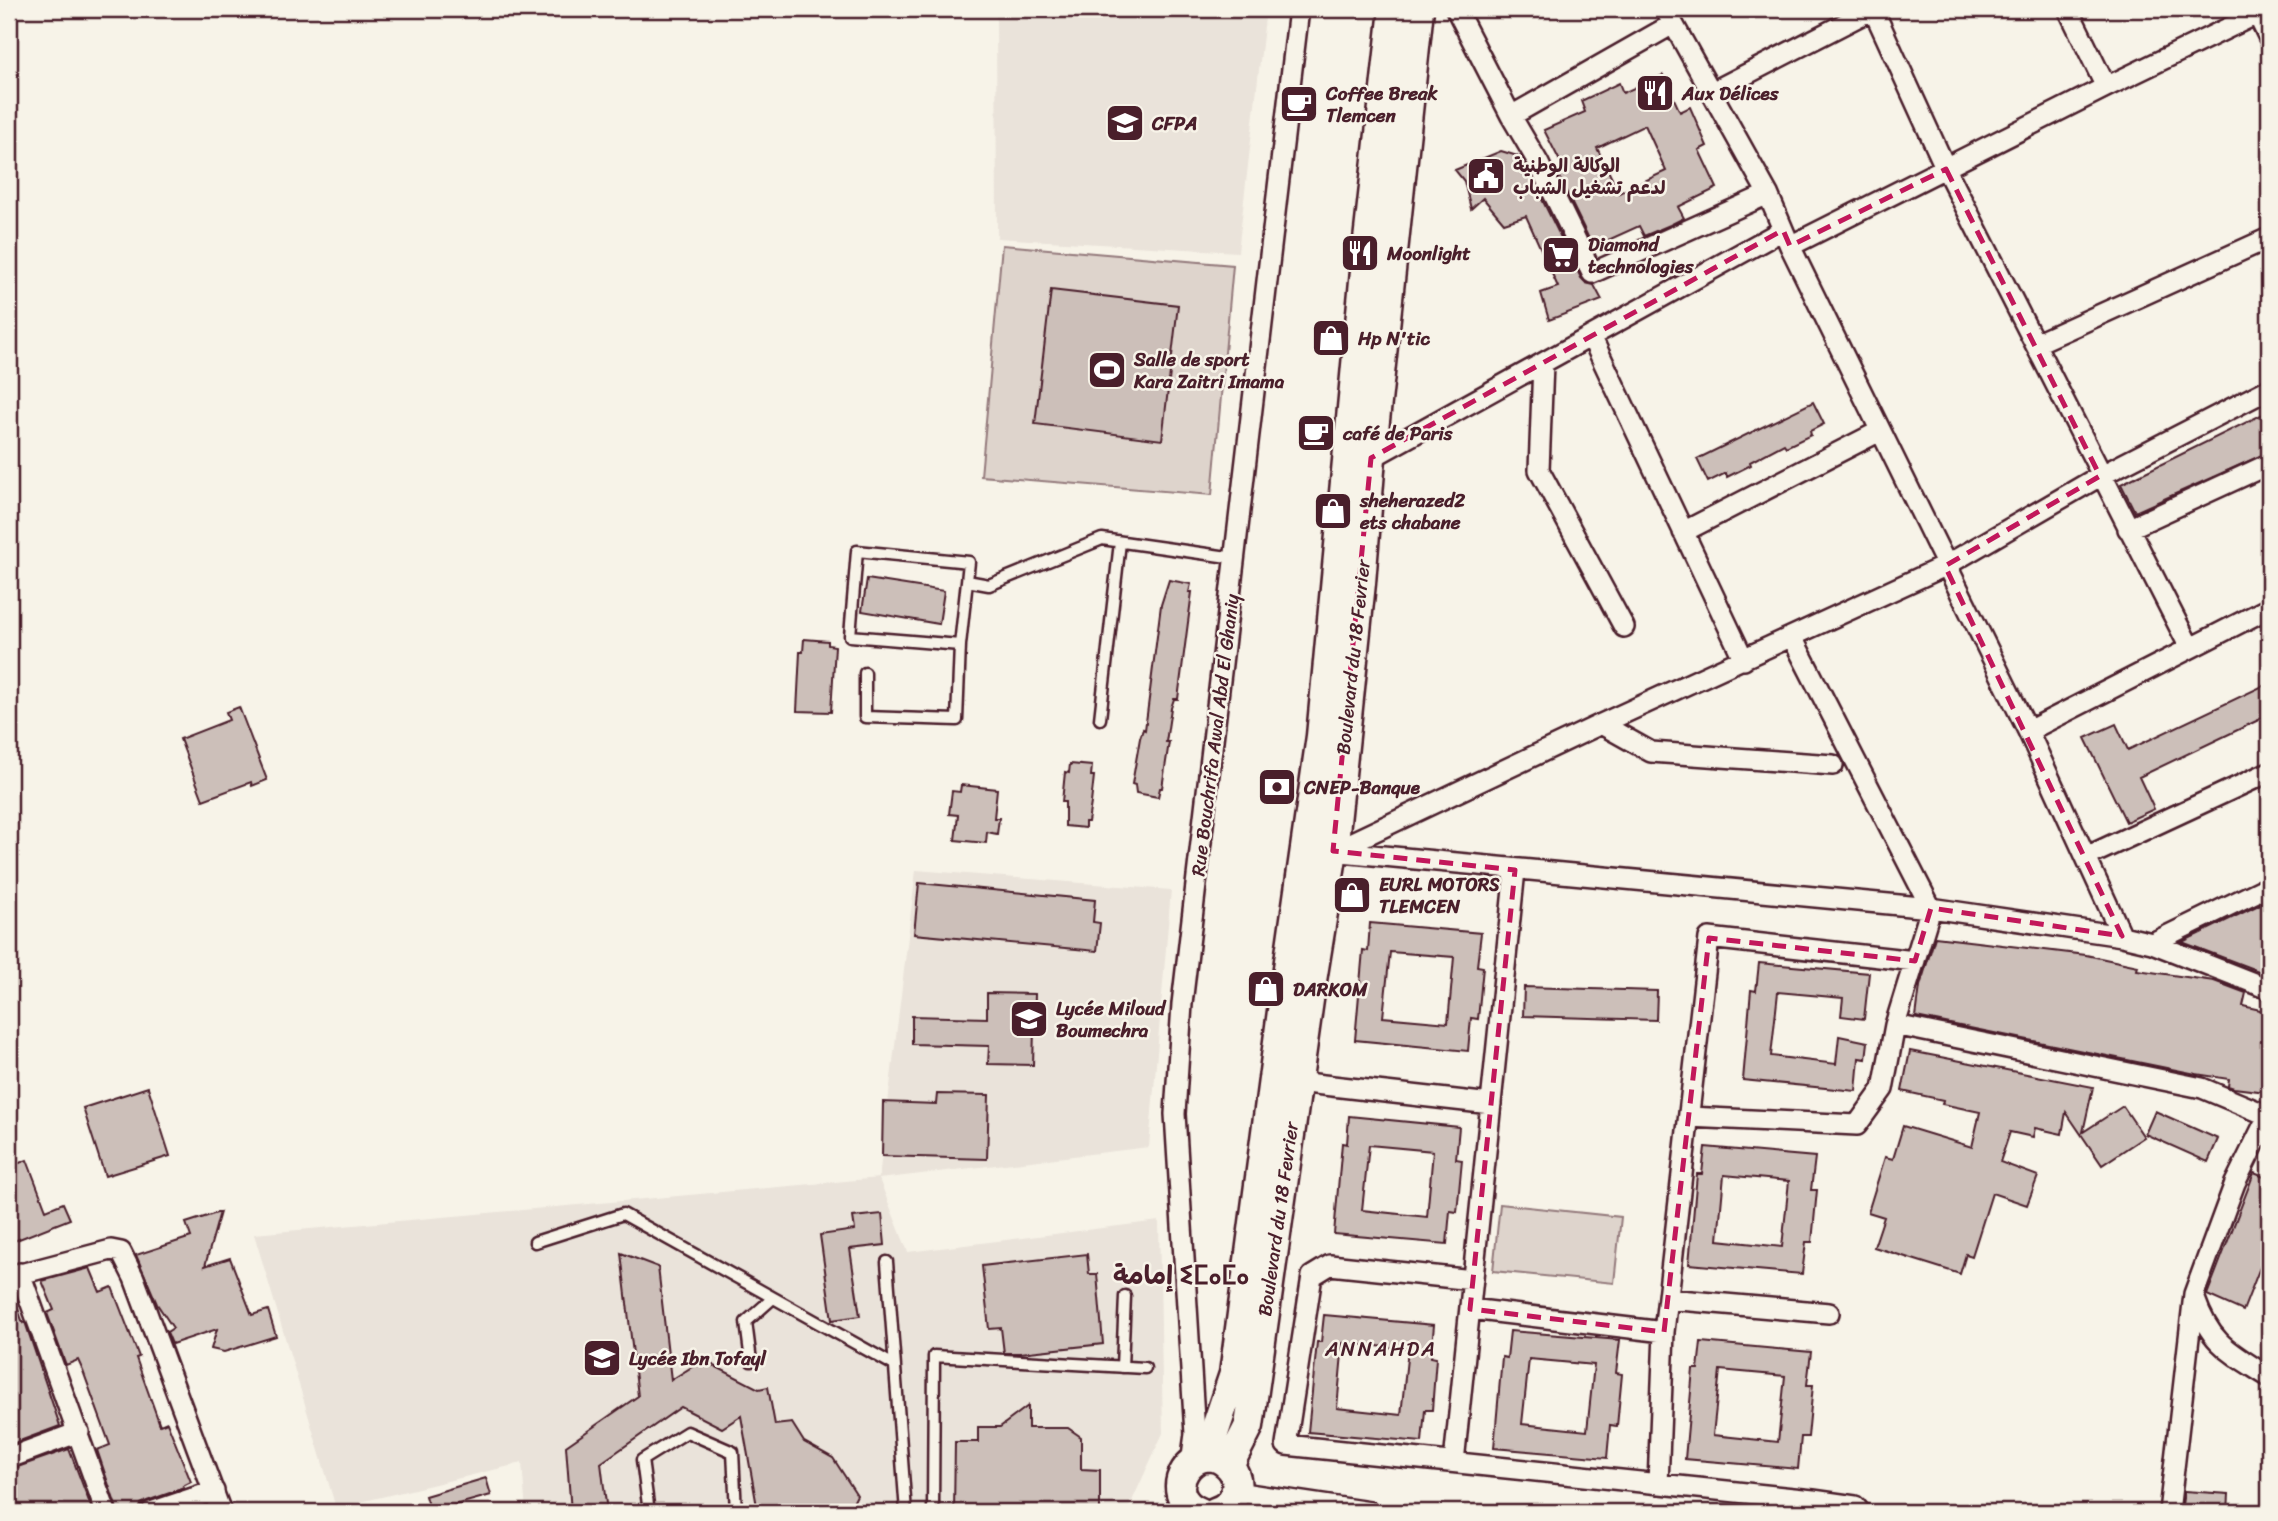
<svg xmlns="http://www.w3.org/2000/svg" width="2278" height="1521" viewBox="0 0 2278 1521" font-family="Sriracha,'Playpen Sans Arabic','Noto Sans Tifinagh',sans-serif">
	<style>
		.built { fill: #eae3da }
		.green { fill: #ded4cc; stroke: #947a7c; stroke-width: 2 }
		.building { fill: #ccbfb9; stroke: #4a1f2b; stroke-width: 2; fill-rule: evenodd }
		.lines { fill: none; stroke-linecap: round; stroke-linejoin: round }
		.service-casing { stroke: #4a1f2b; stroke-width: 15 }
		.minor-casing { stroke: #4a1f2b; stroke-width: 24 }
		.secondary-casing { stroke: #4a1f2b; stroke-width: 33 }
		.service { stroke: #f7f3e8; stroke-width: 10 }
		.minor { stroke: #f7f3e8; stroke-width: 19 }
		.secondary { stroke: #f7f3e8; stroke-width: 28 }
		.marked { fill: none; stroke: #c2185b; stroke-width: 5; stroke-dasharray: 14 9; stroke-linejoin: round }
		.labels { text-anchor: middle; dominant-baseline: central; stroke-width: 5; stroke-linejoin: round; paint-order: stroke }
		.poi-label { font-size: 19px; font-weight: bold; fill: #4a1f2b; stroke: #f7f3e8; text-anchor: start }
		.street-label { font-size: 19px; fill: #4a1f2b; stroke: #f7f3e8 }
		.neighbourhood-label { font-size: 21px; letter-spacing: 2px; fill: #4a1f2b; stroke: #f7f3e8 }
		.district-label { font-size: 26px; font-weight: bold; fill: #4a1f2b; stroke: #f7f3e8 }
	</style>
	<rect width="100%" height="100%" fill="#f7f3e8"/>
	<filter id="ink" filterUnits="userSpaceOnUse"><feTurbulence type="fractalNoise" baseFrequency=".0143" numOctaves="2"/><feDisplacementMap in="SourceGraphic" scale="14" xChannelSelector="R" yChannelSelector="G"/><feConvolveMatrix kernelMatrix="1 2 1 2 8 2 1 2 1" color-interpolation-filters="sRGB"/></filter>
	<g filter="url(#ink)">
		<path class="built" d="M996 9H1266L1238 252 997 238Z
			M916 870 1171 890 1149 1147 879 1179 908 1252 1159 1221 1163 1433 1127 1512H526L522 1463 336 1508 254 1234 879 1178Z"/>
		<path class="green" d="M1002 245 1233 265 1212 495 981 476Z
			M1500 1204 1621 1217 1614 1283 1493 1271Z"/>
		<path class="building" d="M1663 75 1680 112 1690 107 1707 146 1699 150 1717 188 1678 207 1684 218 1670 225 1644 236 1639 226 1593 247 1554 167 1565 171 1544 130 1585 112 1581 101 1619 83 1623 93ZM1645 125 1666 171 1619 193 1597 148Z
			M1501 151 1521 157 1581 278 1586 283 1594 285 1602 300 1549 320 1541 293 1558 287 1526 216 1504 223 1483 198 1471 209 1464 181 1455 170Z
			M1051 290 1178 305 1162 440 1035 424Z
			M1813 402 1824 424 1810 431 1811 435 1786 447 1784 444 1750 462 1751 465 1727 477 1726 473 1708 482 1697 459Z
			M2269 411V452L2135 512 2121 484Z
			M867 579 944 591 939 624 862 611Z
			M1169 580 1191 584 1189 592H1192L1178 699H1174L1171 708 1166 742H1169L1162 788H1160L1158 797 1136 793 1135 785 1132 784 1140 738 1143 729 1145 730 1161 605Z
			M804 639 828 641V645L835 646 831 712 797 711 800 652H803Z
			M2269 683V715L2139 777 2154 809 2126 822 2085 738 2116 724 2128 750Z
			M239 707 267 780 252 786 251 782 203 800 180 739 229 720 226 712Z
			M1070 764 1092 766 1091 776H1094L1091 803 1088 822H1085V828L1065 826V802H1062L1065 772 1069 773Z
			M961 785 997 789 994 818H999L997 834 987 832 986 843 955 840 958 815 949 814 952 791 960 792Z
			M919 883 1095 900 1093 922 1100 923 1097 951 914 934Z
			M2269 900V975L2182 942Z
			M1370 923 1481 933 1477 966 1483 967 1478 1019 1471 1018 1468 1051 1355 1040 1363 950 1368 951ZM1390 952 1454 957 1448 1023 1383 1017Z
			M1935 937 2086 955 2138 966 2137 970 2214 981 2246 993 2243 1006 2269 1012 2267 1092 2234 1088 2228 1086 2229 1079 2196 1074 1916 1017 1920 986Z
			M1759 963 1869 973 1864 1019 1841 1016 1843 998 1778 992 1771 1056 1836 1064 1839 1036 1868 1042 1866 1059 1859 1058 1856 1091 1743 1080 1751 990 1756 991Z
			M1524 987 1657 991 1656 1020 1523 1016Z
			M987 993 1035 994 1033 1065 988 1064 989 1046 912 1044V1016L987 1018Z
			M1910 1051 2093 1087 2083 1132 2123 1106 2144 1137 2102 1165 2066 1112 2062 1134 2035 1128 2033 1137 2010 1132 2000 1162 2038 1176 2027 1205 1992 1193 1972 1256 1966 1254 1960 1274 1874 1247 1884 1217 1868 1212 1885 1157 1893 1159 1903 1126 1972 1147 1980 1112 1942 1104 1943 1100 1902 1091Z
			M148 1087 170 1156 105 1176 83 1108Z
			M937 1094 989 1095 987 1159 882 1156 883 1102 936 1104Z
			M2155 1111 2218 1139 2208 1162 2145 1134Z
			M1349 1116 1459 1127 1456 1159 1462 1160 1457 1212 1450 1211 1447 1244 1334 1234 1342 1143 1347 1144ZM1369 1145 1433 1151 1427 1217 1362 1210Z
			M1705 1147 1815 1157 1811 1190H1817L1812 1242H1806L1802 1274 1689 1264 1697 1174H1702ZM1724 1175 1789 1181 1782 1247 1718 1240Z
			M27 1160 46 1210 63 1203 70 1219 9 1243V1167Z
			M2254 1173 2269 1179V1244L2243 1311 2207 1295Z
			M220 1212 205 1266 230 1258 252 1315 268 1310 276 1336 224 1352 211 1349 217 1329 172 1344 167 1332 173 1328 157 1304 136 1255 191 1237 186 1223Z
			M882 1214 885 1245 850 1249 860 1316 832 1320 820 1235 855 1230 853 1217Z
			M621 1253 658 1267 671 1380 703 1360 759 1389 768 1387 775 1425 792 1423 804 1442 833 1458 857 1495 854 1501 837 1512H758L741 1416 722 1428 681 1407 601 1463 607 1512H571L566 1446 638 1396Z
			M1087 1254 1089 1274H1097L1103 1344 1020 1353H1004L1001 1328 989 1329 982 1266Z
			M90 1268 100 1292 112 1287 139 1357 136 1358 160 1425 167 1422 191 1482 183 1486 184 1488 147 1501 141 1504 139 1512H118L97 1450 110 1445 83 1371 78 1360 66 1365 47 1313 54 1310 42 1281Z
			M9 1290H11L23 1323 25 1322 60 1426 9 1445Z
			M1324 1315 1434 1325 1431 1357 1436 1358 1432 1410H1425L1422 1442 1308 1432 1317 1342H1321ZM1343 1343 1408 1349 1401 1415 1337 1408Z
			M1510 1331 1620 1340 1616 1373 1622 1374 1617 1426 1610 1425 1607 1458 1494 1448 1502 1357 1507 1358ZM1529 1359 1594 1365 1587 1431 1522 1424Z
			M1701 1342 1811 1352 1807 1385H1813L1808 1437H1801L1798 1469 1685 1459 1693 1369H1698ZM1720 1370 1785 1376 1778 1442 1713 1435Z
			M1028 1406V1428H1068L1081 1437V1469L1100 1470V1512H954L955 1442H978V1427H1000Z
			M69 1449 93 1512H9V1470Z
			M486 1478 491 1495 430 1512 425 1496Z
			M2184 1491 2229 1494 2228 1512H2181Z"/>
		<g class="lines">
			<g class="service-casing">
				<path id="service" d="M967 581 960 645 850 636 857 551 969 562 967 581 989 585 1102 539 1235 558
					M865 673V717L957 720 960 645
					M1100 719 1120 542
					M535 1242 623 1214 894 1365
					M887 1262 906 1512
					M751 1361 746 1322 773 1298
					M1122 1367 1125 1296
					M649 1512 642 1460 687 1432 733 1452 736 1512
					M933 1512 934 1356 1145 1368"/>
			</g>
			<g class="minor-casing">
				<path id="minor" d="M1456 9 1511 116
					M1665 9 1768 194 1790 246 2028 731 2122 936
					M1873 9 1946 169 2190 648
					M2068 9 2106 87
					M2255 9 2269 38
					M1673 24 1511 116 1538 162 1592 273 1768 194
					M1712 92 1873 9
					M1790 246 2106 87 2257 14
					M1591 336 1744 660
					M2035 344 2269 238
					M1543 363 1539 470 1624 627
					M1371 458 1783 230
					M2128 529 2269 464
					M1683 532 1880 431
					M1792 637 1931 908 2122 936 2152 943 2269 989
					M1601 724 1651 752 1833 765
					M2028 731 2269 608
					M1320 850 1931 908 1895 1025 2202 1088 2269 1116
					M1333 851 1601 724 1945 566 2100 476 2269 389
					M2086 857 2269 772
					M2152 943 2269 886
					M1297 1082 1491 1104
					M1689 1117 1857 1125 1883 1089 1895 1025
					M20 1273 106 1512
					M9 1277 111 1250 121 1252 134 1278 221 1512
					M1473 1280 1330 1265 1312 1276 1286 1445 1813 1500 1855 1506 1860 1512
					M1668 1299 1829 1313
					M2195 1299C2211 1345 2230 1352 2269 1377
					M1470 1309 1664 1332
					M9 1458 79 1432
					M1454 1462 1515 870
					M1191 1463 1195 1434 1175 1114 1182 1004 1299 9
					M1658 1484 1664 1332 1709 938 1915 961
					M1236 1492 1370 1512
					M151 1512 214 1491
					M2169 1512 2194 1294 2235 1183 2269 1114"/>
			</g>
			<g class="secondary-casing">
				<path id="secondary" d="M1206 1457 1234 1374 1284 996 1321 736 1367 249 1394 9
					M1229 1465 1249 1426 1310 993 1333 851 1361 583 1371 458 1419 9
					M1200 1512C1155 1494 1196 1436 1227 1464 1234 1470 1238 1479 1236 1489 1234 1501 1227 1508 1215 1512"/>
			</g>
			<use href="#service" class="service"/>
			<use href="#minor" class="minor"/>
			<use href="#secondary" class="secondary"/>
		</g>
	</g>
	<path class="marked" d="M1946 169 2100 476 1945 566 2122 936 1931 908 1915 961 1709 938 1664 1332 1470 1309 1515 870 1333 851 1371 458 1783 230 1790 246Z"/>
	<defs>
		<g id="restaurant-square" transform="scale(2.0125)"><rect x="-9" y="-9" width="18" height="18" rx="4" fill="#4a1f2b" stroke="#f7f3e8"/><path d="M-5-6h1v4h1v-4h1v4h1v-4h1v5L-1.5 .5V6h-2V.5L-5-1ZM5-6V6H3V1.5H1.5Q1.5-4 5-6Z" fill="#fff"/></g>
		<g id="cafe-square" transform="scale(2.0125)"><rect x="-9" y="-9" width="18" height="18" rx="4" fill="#4a1f2b" stroke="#f7f3e8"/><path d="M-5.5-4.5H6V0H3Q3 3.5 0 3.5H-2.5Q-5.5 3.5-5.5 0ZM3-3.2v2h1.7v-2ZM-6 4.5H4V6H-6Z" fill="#fff"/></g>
		<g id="university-square" transform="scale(2.0125)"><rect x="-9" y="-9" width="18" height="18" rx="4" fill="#4a1f2b" stroke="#f7f3e8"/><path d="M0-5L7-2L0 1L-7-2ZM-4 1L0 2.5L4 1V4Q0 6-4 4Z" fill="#fff"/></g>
		<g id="civic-square" transform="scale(2.0125)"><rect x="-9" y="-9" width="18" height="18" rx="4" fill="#4a1f2b" stroke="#f7f3e8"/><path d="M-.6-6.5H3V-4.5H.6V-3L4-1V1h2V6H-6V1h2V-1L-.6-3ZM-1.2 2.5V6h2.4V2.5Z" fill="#fff"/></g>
		<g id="supermarket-square" transform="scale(2.0125)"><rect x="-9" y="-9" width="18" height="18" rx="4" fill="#4a1f2b" stroke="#f7f3e8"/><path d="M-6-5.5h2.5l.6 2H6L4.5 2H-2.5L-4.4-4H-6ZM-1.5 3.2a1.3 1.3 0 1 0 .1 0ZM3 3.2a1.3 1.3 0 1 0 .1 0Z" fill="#fff"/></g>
		<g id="shop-square" transform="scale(2.0125)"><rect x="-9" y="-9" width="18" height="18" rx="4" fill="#4a1f2b" stroke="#f7f3e8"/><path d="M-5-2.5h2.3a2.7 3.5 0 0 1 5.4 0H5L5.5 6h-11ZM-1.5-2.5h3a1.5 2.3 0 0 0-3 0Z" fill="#fff"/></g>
		<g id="stadium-square" transform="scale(2.0125)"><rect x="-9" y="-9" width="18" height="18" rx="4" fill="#4a1f2b" stroke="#f7f3e8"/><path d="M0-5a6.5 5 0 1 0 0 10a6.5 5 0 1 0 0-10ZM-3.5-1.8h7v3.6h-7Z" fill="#fff"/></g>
		<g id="bank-square" transform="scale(2.0125)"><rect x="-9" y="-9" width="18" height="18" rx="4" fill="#4a1f2b" stroke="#f7f3e8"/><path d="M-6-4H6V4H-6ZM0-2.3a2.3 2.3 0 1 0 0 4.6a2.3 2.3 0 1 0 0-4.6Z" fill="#fff"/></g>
		<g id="school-square" transform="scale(2.0125)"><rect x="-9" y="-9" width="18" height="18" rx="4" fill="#4a1f2b" stroke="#f7f3e8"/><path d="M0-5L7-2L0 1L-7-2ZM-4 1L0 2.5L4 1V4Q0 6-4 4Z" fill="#fff"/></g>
	</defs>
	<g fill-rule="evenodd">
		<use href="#restaurant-square" x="1655" y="93"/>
		<use href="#cafe-square" x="1299" y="104"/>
		<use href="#university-square" x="1125" y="123"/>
		<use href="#civic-square" x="1486" y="176"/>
		<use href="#restaurant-square" x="1360" y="253"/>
		<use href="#supermarket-square" x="1561" y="255"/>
		<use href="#shop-square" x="1331" y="338"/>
		<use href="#stadium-square" x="1107" y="370"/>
		<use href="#cafe-square" x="1316" y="433"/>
		<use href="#shop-square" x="1333" y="511"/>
		<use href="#bank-square" x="1277" y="787"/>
		<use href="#shop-square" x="1352" y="895"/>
		<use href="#shop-square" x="1266" y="989"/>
		<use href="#school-square" x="1029" y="1019"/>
		<use href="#school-square" x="602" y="1358"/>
	</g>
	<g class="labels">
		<g class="poi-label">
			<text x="1326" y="93">Coffee Break<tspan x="1326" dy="22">Tlemcen</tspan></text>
			<text x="1682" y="93">Aux Délices</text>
			<text x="1152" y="123">CFPA</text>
			<text x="1513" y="165">الوكالة الوطنية<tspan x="1513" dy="22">لدعم تشغيل الشباب</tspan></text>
			<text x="1588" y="244">Diamond<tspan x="1588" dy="22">technologies</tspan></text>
			<text x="1387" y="253">Moonlight</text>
			<text x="1358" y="338">Hp N'tic</text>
			<text x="1134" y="359">Salle de sport<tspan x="1134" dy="22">Kara Zaitri Imama</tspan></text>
			<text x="1343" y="433">café de Paris</text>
			<text x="1360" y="500">sheherazed2<tspan x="1360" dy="22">ets chabane</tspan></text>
			<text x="1304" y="787">CNEP-Banque</text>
			<text x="1379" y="884">EURL MOTORS<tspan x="1379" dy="22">TLEMCEN</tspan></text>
			<text x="1293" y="989">DARKOM</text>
			<text x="1056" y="1008">Lycée Miloud<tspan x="1056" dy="22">Boumechra</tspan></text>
			<text x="629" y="1358">Lycée Ibn Tofayl</text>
		</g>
		<g class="street-label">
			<text transform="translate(1353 657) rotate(-84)">Boulevard du 18 Fevrier</text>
			<text transform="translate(1215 735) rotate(-83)">Rue Bouchrifa Awal Abd El Ghaniy</text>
			<text transform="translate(1278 1219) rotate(-82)">Boulevard du 18 Fevrier</text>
		</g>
		<g class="neighbourhood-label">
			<text x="1381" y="1349">ANNAHDA</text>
		</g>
		<g class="district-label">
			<text x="1181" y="1275">إمامة ⵉⵎⴰⵎⴰ</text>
		</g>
	</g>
	<rect width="2278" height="1521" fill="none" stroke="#f7f3e8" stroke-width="35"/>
	<rect x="18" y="18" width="2243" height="1486" fill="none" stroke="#4a1f2b" stroke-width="2.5" filter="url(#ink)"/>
</svg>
